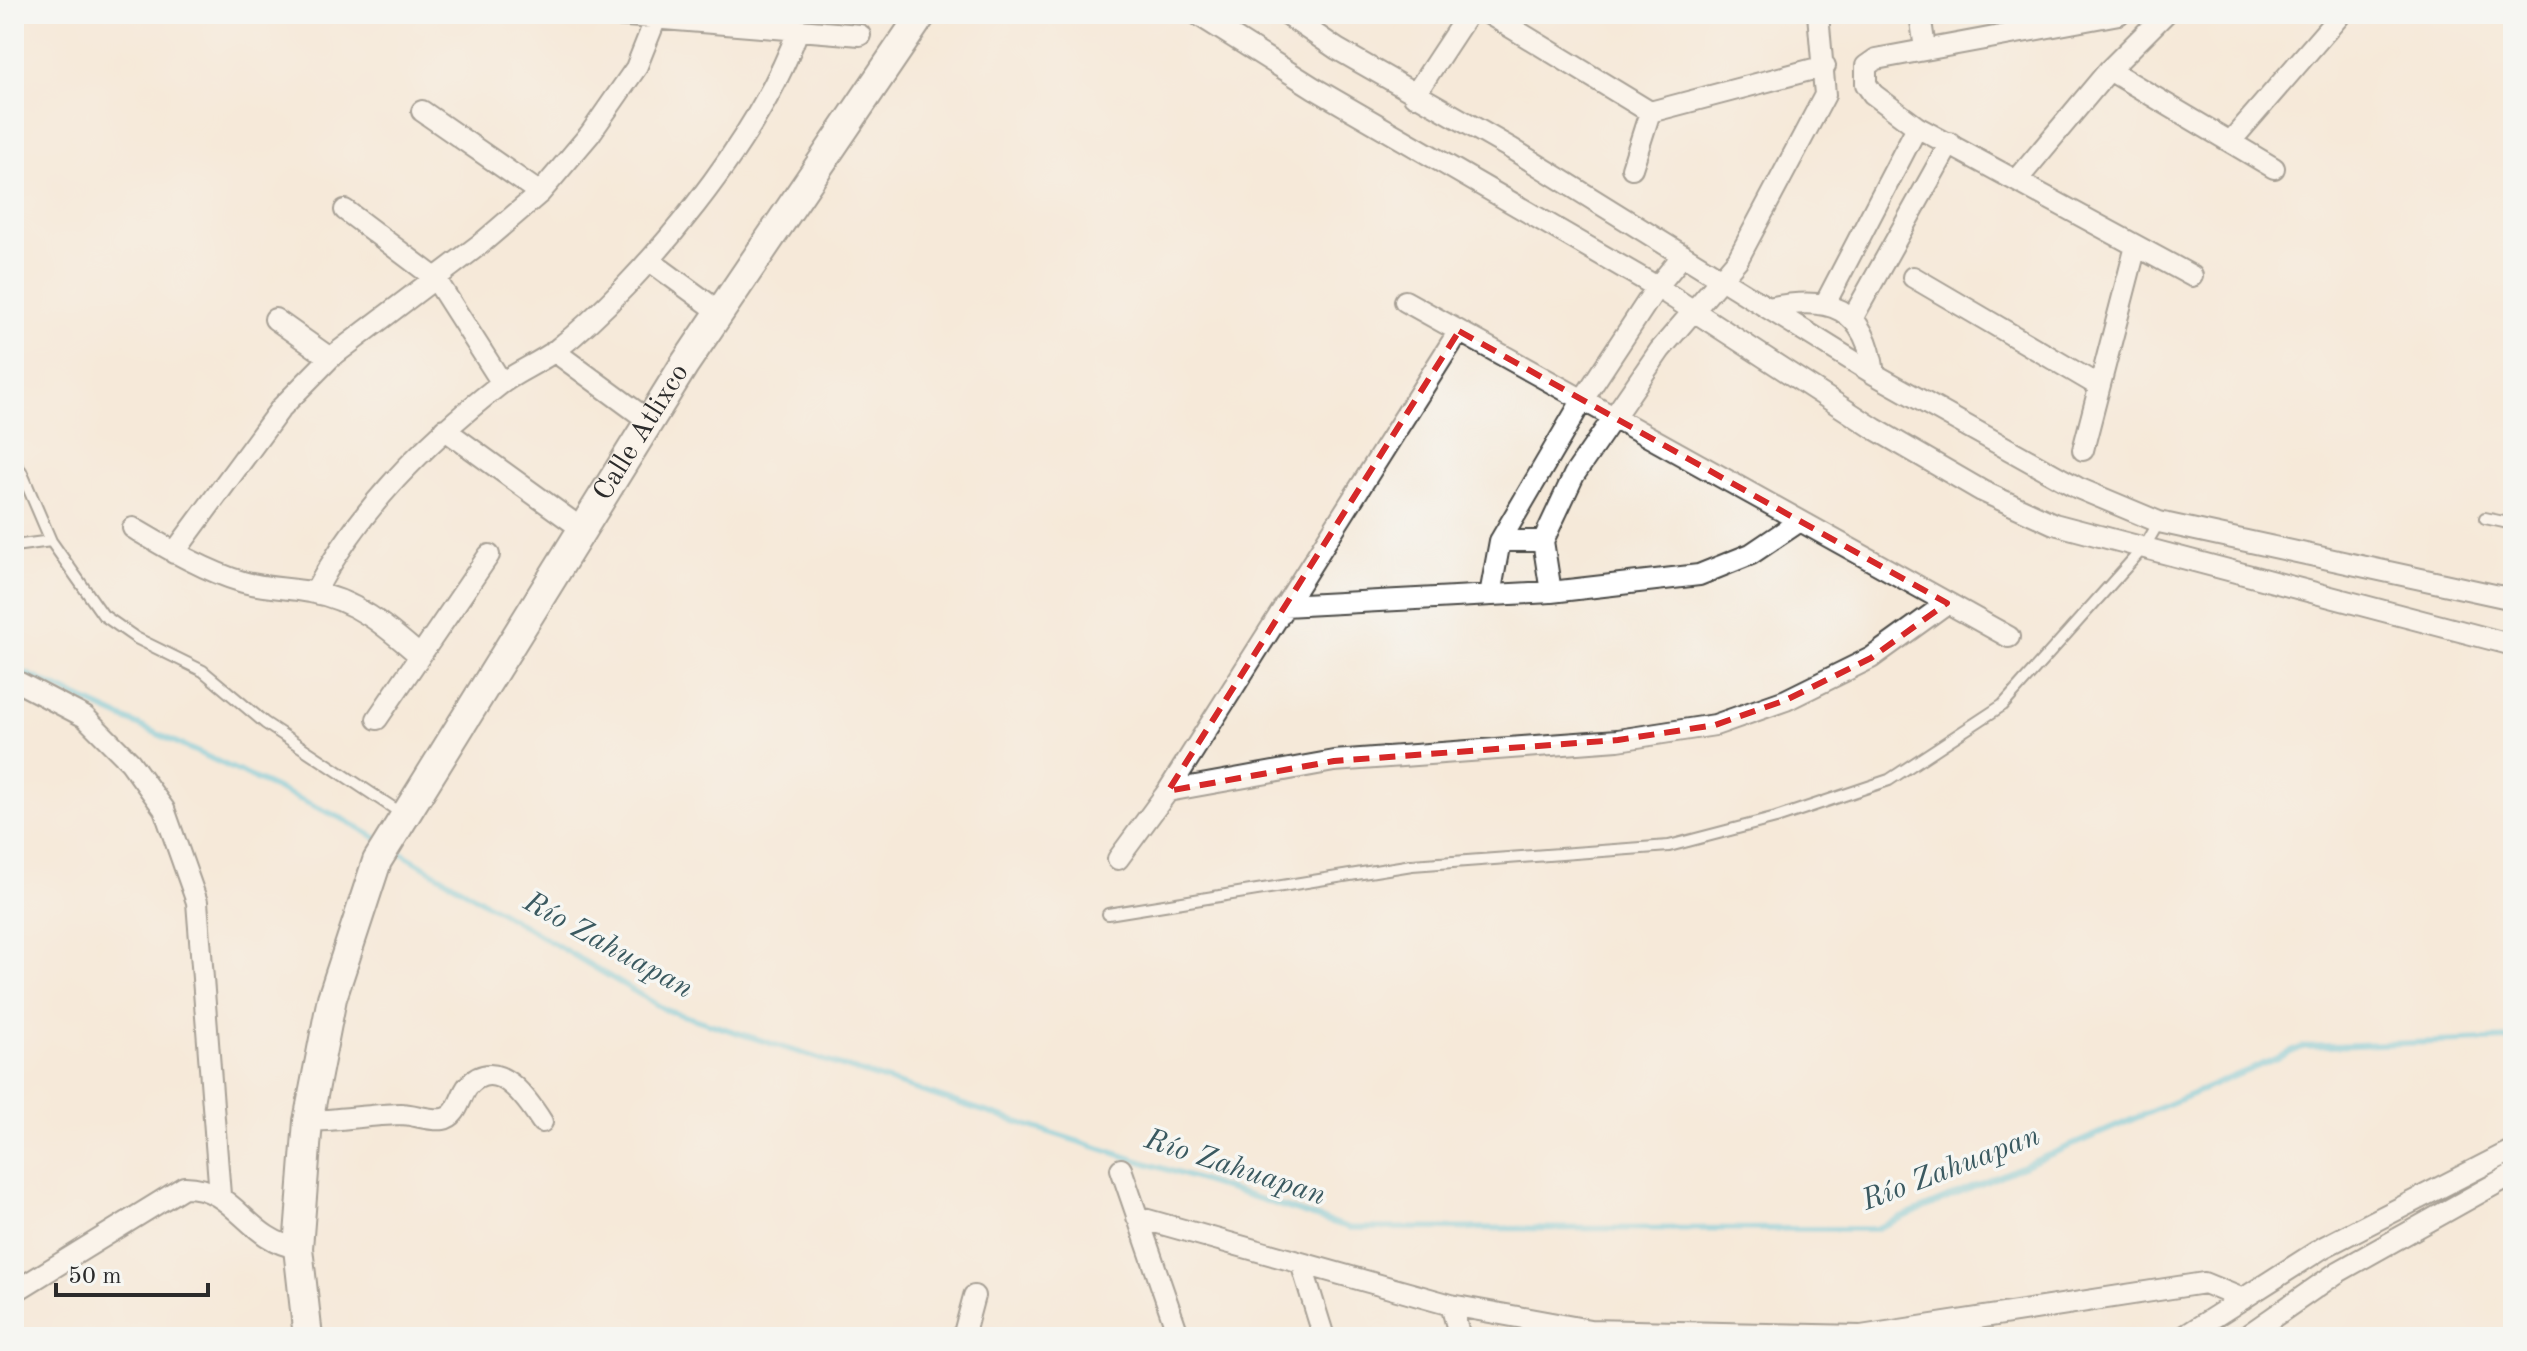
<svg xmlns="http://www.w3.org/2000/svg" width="2527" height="1351" viewBox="0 0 2527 1351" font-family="'Old Standard TT',serif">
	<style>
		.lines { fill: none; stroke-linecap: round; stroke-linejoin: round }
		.stream { stroke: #5ec3db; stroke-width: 6 }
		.lane-casing { stroke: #494845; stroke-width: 14 }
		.street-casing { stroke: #494845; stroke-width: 24 }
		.secondary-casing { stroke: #494845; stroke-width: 32 }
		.lane { stroke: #fff; stroke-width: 10 }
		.street { stroke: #fff; stroke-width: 20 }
		.secondary { stroke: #fff; stroke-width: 28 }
		.marked { fill: none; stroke: #d62828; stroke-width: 6; stroke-dasharray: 16 10; stroke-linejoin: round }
		.labels { text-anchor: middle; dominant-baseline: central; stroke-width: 7; stroke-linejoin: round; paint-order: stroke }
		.street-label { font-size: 28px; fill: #2b2b2b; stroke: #f6f6f2 }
		.water-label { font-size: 30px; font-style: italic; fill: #3a5960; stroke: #f6f6f2 }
	</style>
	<rect width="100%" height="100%" fill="#f6f6f2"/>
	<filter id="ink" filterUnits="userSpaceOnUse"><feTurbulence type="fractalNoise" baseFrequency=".0125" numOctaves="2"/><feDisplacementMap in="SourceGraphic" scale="16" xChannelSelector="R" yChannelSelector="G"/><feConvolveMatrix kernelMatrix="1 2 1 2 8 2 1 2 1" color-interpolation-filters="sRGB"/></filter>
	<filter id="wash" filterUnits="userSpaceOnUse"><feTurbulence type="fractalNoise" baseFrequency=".006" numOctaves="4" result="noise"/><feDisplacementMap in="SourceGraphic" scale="32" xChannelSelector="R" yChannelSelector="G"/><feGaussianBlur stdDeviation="1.8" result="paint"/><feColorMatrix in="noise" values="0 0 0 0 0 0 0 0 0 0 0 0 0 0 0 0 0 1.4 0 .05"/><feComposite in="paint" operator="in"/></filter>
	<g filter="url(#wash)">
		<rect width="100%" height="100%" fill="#f5e9d9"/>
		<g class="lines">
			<path class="stream" d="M14 668 345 820 380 840
				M393 848 666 1010 1350 1228 1875 1229 2303 1047 2513 1039"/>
		</g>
	</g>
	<g filter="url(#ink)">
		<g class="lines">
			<g class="lane-casing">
				<path id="lane" d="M14 463 21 471 51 541 103 615 136 638 203 671 265 723 404 815
					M2485 518 2513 524
					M14 546 51 541
					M1108 914 1412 865 1669 846 1776 818 1889 780 2003 705 2145 546 2159 522"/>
			</g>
			<g class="street-casing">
				<path id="street" d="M603 14 860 35
					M1197 14 1314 88 1657 287 1875 429 1982 491 2054 524 2513 645
					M1286 14 1337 49 1512 149 1874 374 2078 488 2159 522 2513 599
					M1489 14 1650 112 1825 66
					M1920 14 1925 49
					M2119 14 1876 59 1866 66V84L1873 94 1917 127 2192 276
					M2109 70 2274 168
					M1414 96 1468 14
					M422 111 540 193
					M2231 141 2341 14
					M1632 168 1650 112
					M2017 180 2109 70 2165 14
					M345 210 435 278 502 383
					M650 261 710 305
					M1913 277 2099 386
					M1405 301 2009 637
					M1826 302 1917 127
					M1768 308C1829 295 1866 306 1874 374
					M275 319 330 358
					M1852 319 1950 143
					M554 351 641 415
					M444 429 571 521
					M2083 450 2136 246
					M133 528C167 548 205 571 243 582 265 588 289 588 310 592 355 599 387 627 420 656
					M1500 541H1543
					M174 553 281 408 330 358 483 242 540 193 590 134 636 68 656 18
					M315 592C359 509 425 443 498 386 516 372 537 364 555 351 644 281 761 136 798 30
					M1551 592 1543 541 1574 475 1660 350 1738 259 1825 95 1818 14
					M1490 595 1500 541 1582 401 1657 287 1683 255
					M1284 606 1551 592 1699 575 1751 554 1800 521
					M14 680 85 717 130 762 164 809 197 902 220 1195
					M377 719 489 555
					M1168 791 1334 761 1618 740 1715 725 1786 700 1871 658 1947 603
					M1118 859 1168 791 1459 331
					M308 1121C339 1120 370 1115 400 1114 414 1114 429 1121 443 1119 458 1117 460 1096 468 1086 497 1054 528 1100 542 1122
					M1121 1169 1179 1337
					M1137 1217 1451 1305 1590 1330 1861 1336 2204 1283 2243 1299
					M1301 1263 1324 1337
					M14 1292 184 1187C235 1186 247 1241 298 1248
					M1451 1305 1460 1337
					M963 1337 974 1296
					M2183 1337 2324 1247 2513 1150
					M2245 1337 2338 1272 2513 1174"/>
			</g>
			<g class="secondary-casing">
				<g id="secondary">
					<path id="s1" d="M308 1337 298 1248 308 1121 332 998 377 861 684 365 922 14"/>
				</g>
			</g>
			<use href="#lane" class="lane"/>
			<use href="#street" class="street"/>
			<use href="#secondary" class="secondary"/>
		</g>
	</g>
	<path d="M0 0H2527V1351H0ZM1459 331 1947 603 1871 658 1786 700 1715 725 1618 740 1334 761 1168 791Z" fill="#f5e9d9" fill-opacity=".55" fill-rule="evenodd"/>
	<path class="marked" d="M1459 331 1947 603 1871 658 1786 700 1715 725 1618 740 1334 761 1168 791Z"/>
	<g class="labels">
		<g class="street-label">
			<text stroke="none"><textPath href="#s1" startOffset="990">Calle Atlixco</textPath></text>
		</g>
		<g class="water-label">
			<text transform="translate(608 946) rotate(29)">Río Zahuapan</text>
			<text transform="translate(1235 1168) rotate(18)">Río Zahuapan</text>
			<text transform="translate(1951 1169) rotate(-21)">Río Zahuapan</text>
		</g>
	</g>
	<rect width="2527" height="1351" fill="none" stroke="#f6f6f2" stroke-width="48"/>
	<path d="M56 1283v12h152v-12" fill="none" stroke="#2b2b2b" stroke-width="4"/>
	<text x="68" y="1283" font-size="24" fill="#2b2b2b" stroke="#f6f6f2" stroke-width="6" paint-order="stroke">50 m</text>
</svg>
